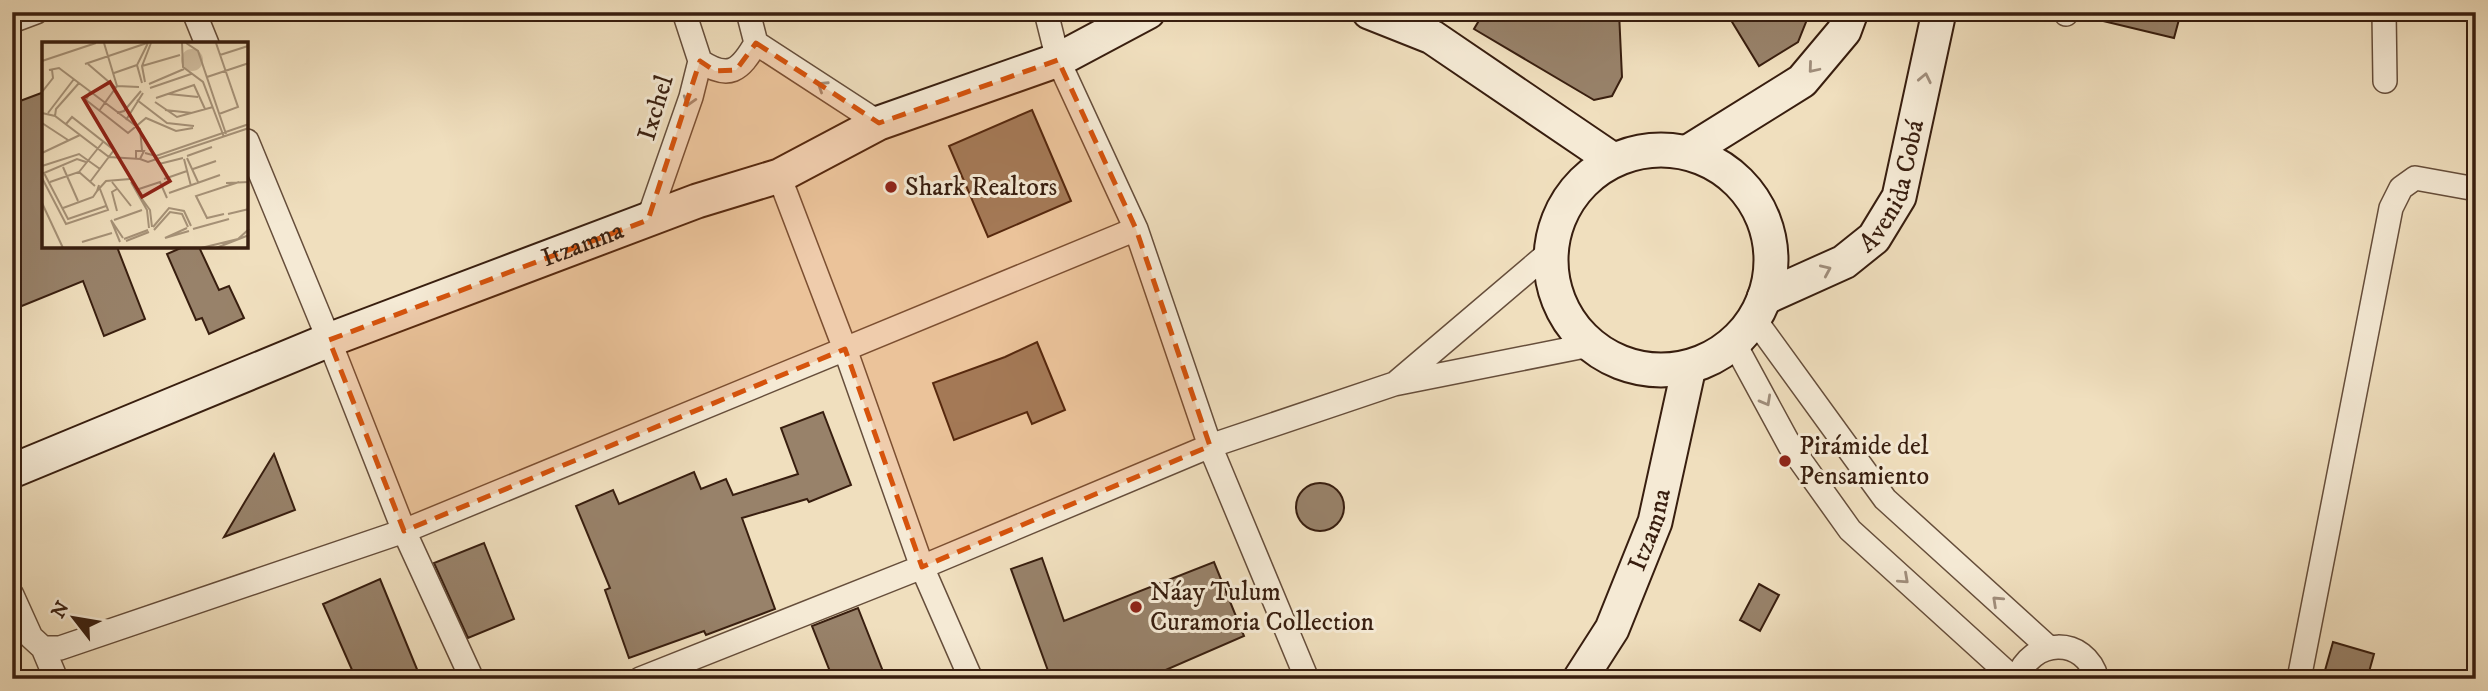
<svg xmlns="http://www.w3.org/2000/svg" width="2488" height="691" viewBox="0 0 2488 691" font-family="'IM FELL DW Pica',serif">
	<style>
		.building { fill: #98826a; stroke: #381e0f; stroke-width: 2 }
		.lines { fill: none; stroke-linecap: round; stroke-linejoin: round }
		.street-casing { stroke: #664e3b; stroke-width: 26 }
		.secondary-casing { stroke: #381e0f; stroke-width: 37 }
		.street { stroke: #f5ead5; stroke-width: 23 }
		.secondary { stroke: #f5ead5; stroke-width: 33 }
		.oneway { stroke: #a08e7c }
		.marked { fill: #d6530c; fill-opacity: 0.2; stroke: #d6530c; stroke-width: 5; stroke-dasharray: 14 9; stroke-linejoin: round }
		.poi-dot { fill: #8f2418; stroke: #f5ead5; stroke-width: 2.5 }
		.labels { text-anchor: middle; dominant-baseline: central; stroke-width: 6; stroke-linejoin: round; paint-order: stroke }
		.street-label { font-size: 26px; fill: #381e0f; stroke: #f5ead5 }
		.poi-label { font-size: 26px; fill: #381e0f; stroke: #f5ead5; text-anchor: start }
		.inset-road { fill: none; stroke: #a69278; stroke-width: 2 }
		.view { fill: #8f2418; fill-opacity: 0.15; stroke: #8f2418; stroke-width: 3.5 }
		.inset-edge { fill: none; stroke: #381e0f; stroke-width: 3.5 }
	</style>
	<rect width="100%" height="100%" fill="#f0dfbe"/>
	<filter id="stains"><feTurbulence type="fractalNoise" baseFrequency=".00286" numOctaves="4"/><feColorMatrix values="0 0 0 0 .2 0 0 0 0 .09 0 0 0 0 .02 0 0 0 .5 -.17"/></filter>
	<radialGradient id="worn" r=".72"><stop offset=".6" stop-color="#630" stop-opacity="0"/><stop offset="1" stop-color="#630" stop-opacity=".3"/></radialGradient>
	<path class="building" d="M1484 12H1619L1622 77 1612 96 1594 100 1474 29Z
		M1726 12H1810L1798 42 1759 66Z
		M2104 12H2181L2174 38 2103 21Z
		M44 92V247H117L145 319 104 336 83 281 12 310V104Z
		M1032 110 1071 201 988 237 949 146Z
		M183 247H199L219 290 229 286 244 318 209 334 202 318 196 320 167 254Z
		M1037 342 1065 410 1032 424 1027 412 954 440 933 383 1005 357Z
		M823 412 851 485 809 502 807 499 742 518 775 609 706 635 704 631 629 658 605 590 610 588 576 506 613 490 619 504 694 472 701 489 726 479 733 495 798 474 781 428Z
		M274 454 295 510 224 537 246 500Z
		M1296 507a24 24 0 1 1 48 0a24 24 0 1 1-48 0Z
		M484 543 514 619 468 638 434 563Z
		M1042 558 1064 621 1214 562 1244 636 1145 679H1051L1011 569Z
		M380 579 421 679H356L323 604Z
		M1759 584 1779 595 1760 631 1740 620Z
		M858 608 886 679H833L812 626Z
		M2333 642 2374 654 2367 679H2342L2324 674Z"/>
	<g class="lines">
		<g class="street-casing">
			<path id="street" d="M194 12 207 44
				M748 12 756 43 879 123
				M1046 12 1058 60 1136 229 1210 446 1307 679
				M2384 12 2385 81
				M2066 14 2067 12
				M12 21 36 12
				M700 61C729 80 740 71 756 43
				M247 141 329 340 404 531 472 679
				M779 176 845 349 922 567 971 679
				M648 220 691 97 700 61 684 12
				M1755 320 1885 499 2048 647
				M1733 341 1790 446 1850 530 2014 679
				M1397 382 1551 251
				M12 595 31 637 43 648 56 679
				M43 648H60L404 531 1136 229
				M640 679 922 567 1210 446 1394 384 1590 345
				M2017 679C2031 638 2085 635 2097 679
				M2299 679 2391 208 2401 188 2415 178 2476 189"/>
		</g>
		<g class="secondary-casing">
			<g id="secondary">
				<path d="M1369 12 1432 37 1613 160"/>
				<circle cx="1661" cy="260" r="110"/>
				<path d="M1688 152 1802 81 1844 31 1851 12"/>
				<path id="s1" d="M1764 298 1844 262 1874 238 1899 197 1939 12"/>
				<path id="s2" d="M12 471 329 340 697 201 779 176 879 123 1058 60 1148 12"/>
				<path id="s3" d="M1580 679 1612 629 1655 522 1689 367"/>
			</g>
		</g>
		<use href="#street" class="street"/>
		<use href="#secondary" class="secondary"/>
	</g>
	<defs><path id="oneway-chevron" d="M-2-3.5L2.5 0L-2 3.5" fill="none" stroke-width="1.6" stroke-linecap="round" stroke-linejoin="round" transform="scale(1.75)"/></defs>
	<g class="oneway">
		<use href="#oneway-chevron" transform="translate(1813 68) rotate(130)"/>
		<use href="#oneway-chevron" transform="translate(1925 78) rotate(-78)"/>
		<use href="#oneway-chevron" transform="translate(822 86) rotate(-147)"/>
		<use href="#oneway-chevron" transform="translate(689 101) rotate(107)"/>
		<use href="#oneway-chevron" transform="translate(1826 270) rotate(-24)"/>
		<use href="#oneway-chevron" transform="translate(1766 401) rotate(61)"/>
		<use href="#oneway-chevron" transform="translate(1904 579) rotate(42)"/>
		<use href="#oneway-chevron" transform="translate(1997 601) rotate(-137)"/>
	</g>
	<path class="marked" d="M756 43 879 123 1058 60 1136 229 1210 446 922 567 845 349 404 531 329 340 648 220 700 61 715 71 736 70Z"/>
	<g class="poi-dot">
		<circle cx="891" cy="187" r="7"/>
		<circle cx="1785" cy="461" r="7"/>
		<circle cx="1136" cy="607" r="7"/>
	</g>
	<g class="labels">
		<g class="street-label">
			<text transform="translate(656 108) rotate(-73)">Ixchel</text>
			<text stroke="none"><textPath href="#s1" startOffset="182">Avenida Cobá</textPath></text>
			<text stroke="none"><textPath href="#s2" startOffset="614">Itzamna</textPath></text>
			<text stroke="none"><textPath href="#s3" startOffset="166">Itzamna</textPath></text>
		</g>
		<g class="poi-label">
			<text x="905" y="187">Shark Realtors</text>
			<text x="1799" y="446">Pirámide del<tspan x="1799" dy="30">Pensamiento</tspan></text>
			<text x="1150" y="592">Náay Tulum<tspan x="1150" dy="30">Curamoria Collection</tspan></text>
		</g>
	</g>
	<g transform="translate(42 42)">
		<rect width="206" height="206" fill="#f0dfbe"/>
		<path d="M139 18a11 11 0 1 1 22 0a11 11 0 1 1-22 0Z" fill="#d1bea0"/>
		<path class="inset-road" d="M140 1 141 25 161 40 182 95M144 1 156 9 184 92M174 1 196 65 177 72M178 13 206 4M0 19 54 1M43 22 105 1M46 22 74 46M100 24 138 13M7 28 17 26 98 87 100 108M72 31 95 23M165 35 207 21M103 40 100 24 109 1M100 41 95 23 106 1M107 42 142 27M75 44 97 45M108 46 149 32M0 50 11 36 10 28M48 50 44 58 86 91 104 76 134 89 151 86M127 52 156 55M114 56 152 43 163 67M95 58 125 81 152 84M113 60 135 75 171 65M123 68 150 71M57 69 75 44 62 1M0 71 13 74 67 115 98 117 102 109H94V116M6 71 32 37M75 71 82 69 99 49M13 74 14 67 37 41M84 78 101 51M0 81 26 98M24 82 30 75 72 108 48 140M0 111 38 93M103 111 114 114 207 82M145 114 170 105M145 116 156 140M98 117 106 120 207 86M142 117 149 144M44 120 35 117 2 131 26 177 64 164M117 122 141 116M0 124 37 112 58 127M21 125 36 159M151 127 174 119M37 130 53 144M0 136 24 182 66 168 58 147M122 137 145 129M8 140 37 130 61 100M70 140 89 164M89 140 105 168 107 186M184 141 207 140M57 143 55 149 64 139 88 137M94 148 118 140 125 156M95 150 108 168 110 185M127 151 178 133M0 161 21 206M21 166 51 155 55 149M75 169 70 150 75 147M182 172 165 176 154 154 197 140M186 172 207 167M72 178 100 168M111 185 127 166 142 169 149 184M145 186 123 196 147 189M151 187 187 177M112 188 128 170 140 172 146 185M82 197 106 188M84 199 107 190M40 200 70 191M78 200 69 178 81 196M159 206 196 197 207 187M174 206 207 193"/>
		<path class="view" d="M68 40 128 139 100 155 41 56Z"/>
		<rect width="206" height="206" class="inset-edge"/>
	</g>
	<rect width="2488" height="691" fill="none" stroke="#f0dfbe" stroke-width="42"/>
	<rect x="14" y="14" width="2460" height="663" fill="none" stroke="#381e0f" stroke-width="3.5"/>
	<rect x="21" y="21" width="2446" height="649" fill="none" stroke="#381e0f" stroke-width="2"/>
	<g transform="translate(74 618) rotate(301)" stroke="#f5ead5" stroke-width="5" paint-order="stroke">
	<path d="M0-5L12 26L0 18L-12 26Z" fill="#381e0f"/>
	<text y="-10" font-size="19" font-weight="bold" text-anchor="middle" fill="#381e0f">N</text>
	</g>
	<rect width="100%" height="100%" filter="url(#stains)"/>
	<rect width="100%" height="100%" fill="url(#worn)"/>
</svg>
